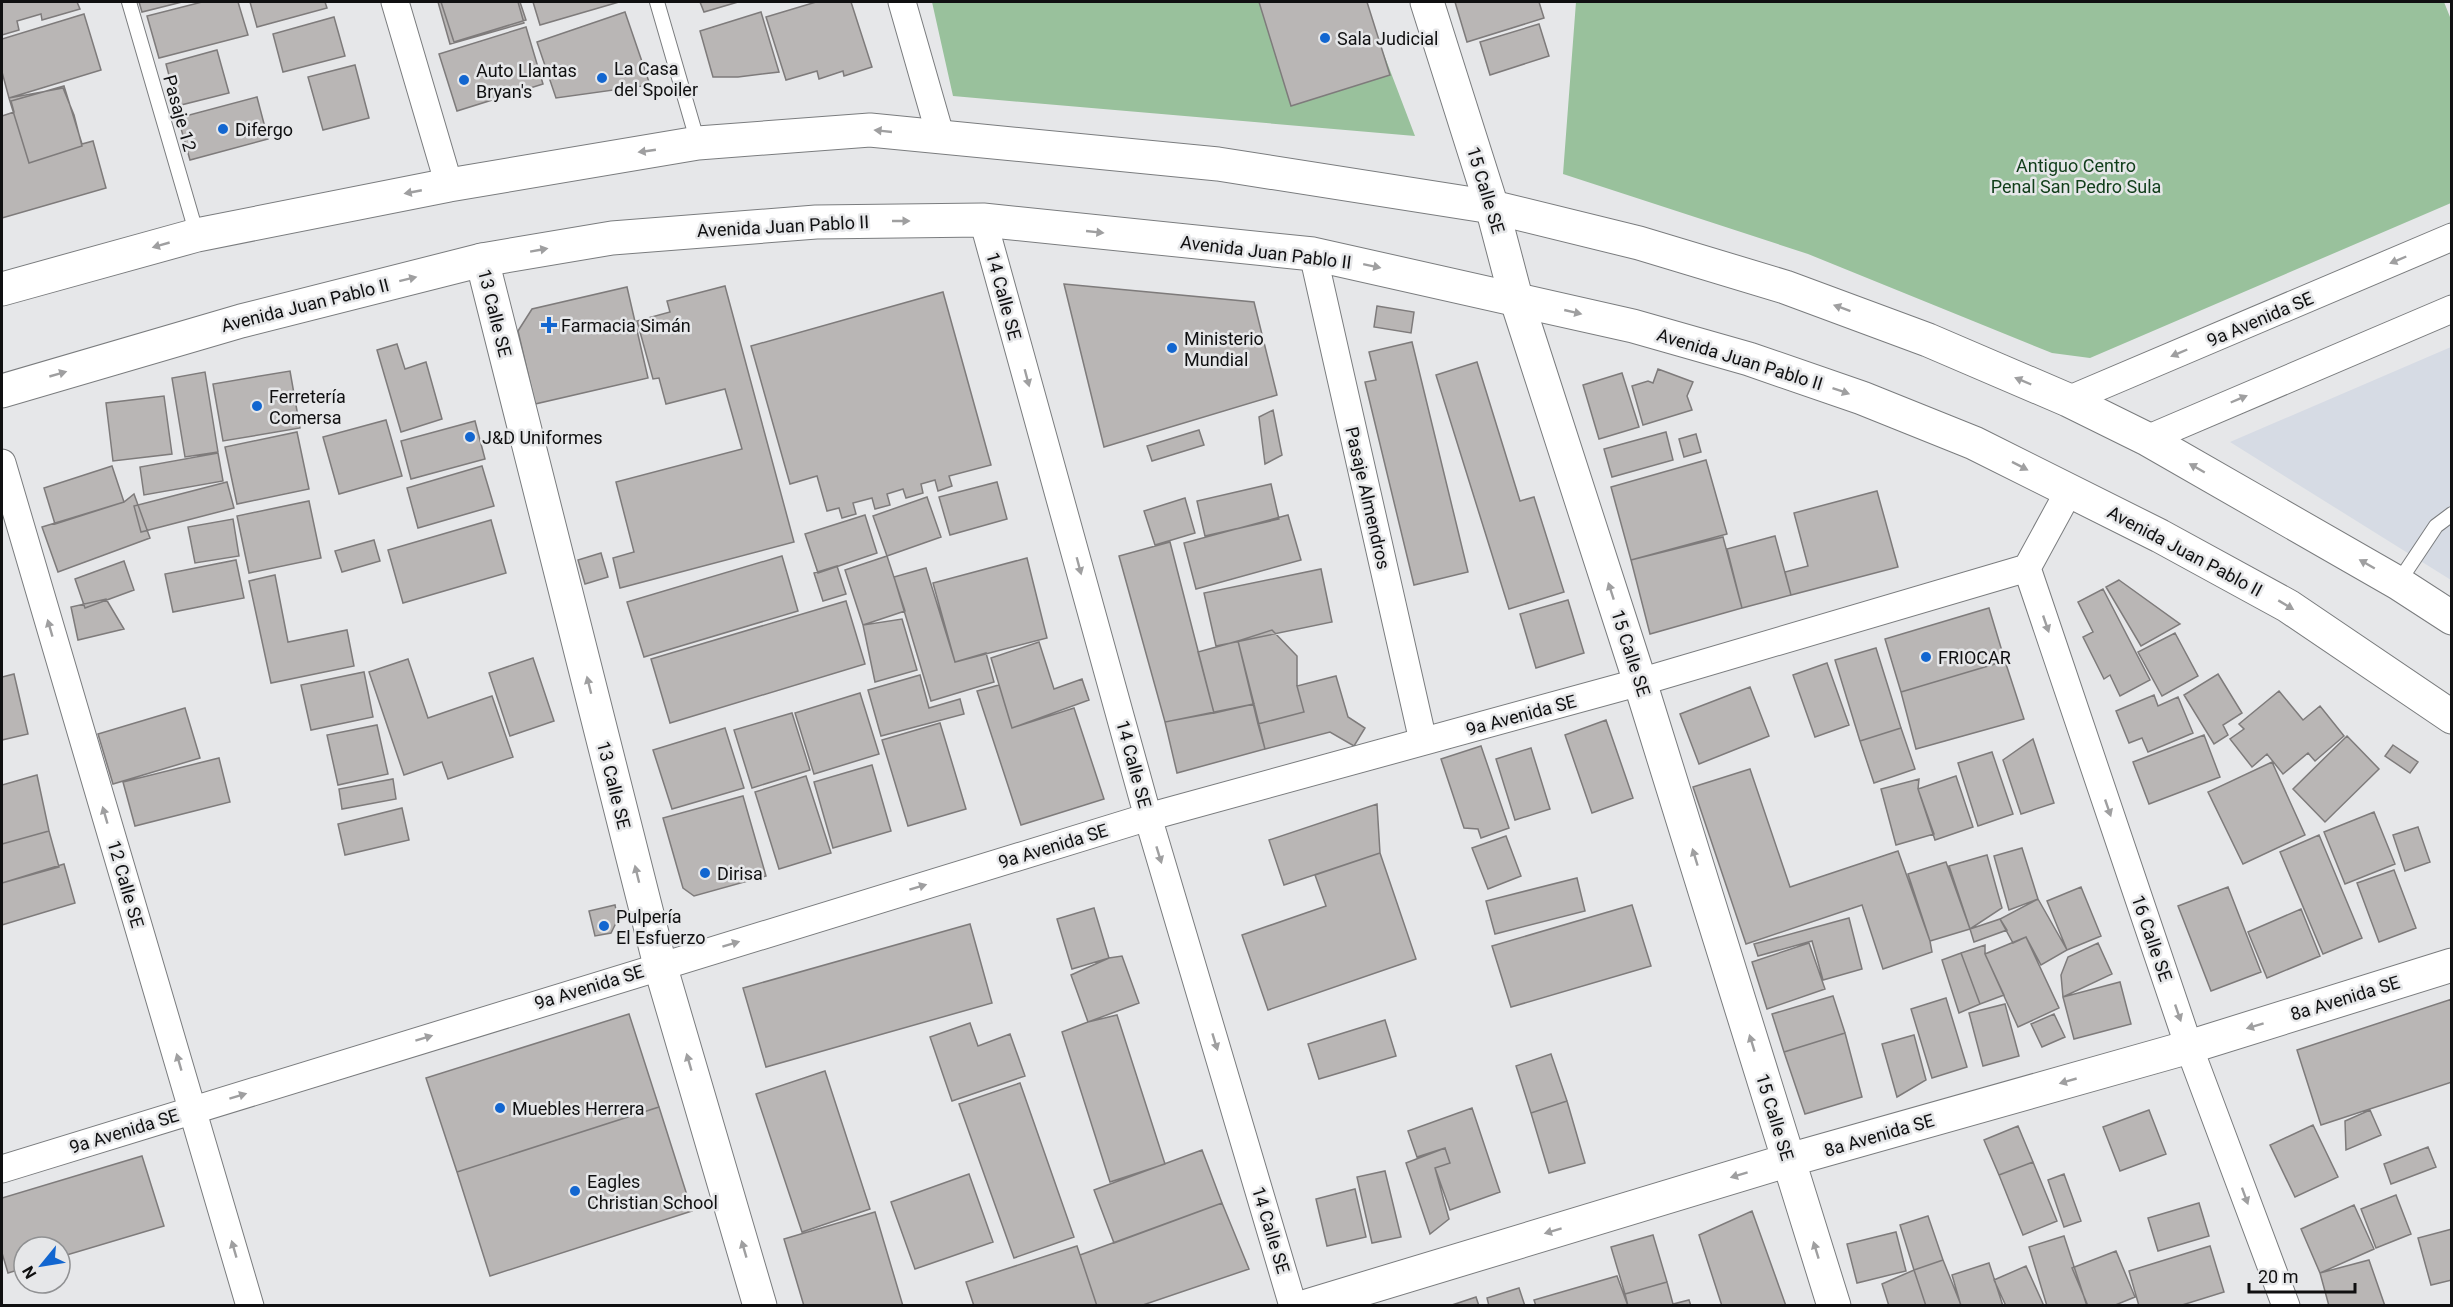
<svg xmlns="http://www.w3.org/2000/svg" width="2453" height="1307" viewBox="0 0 2453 1307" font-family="Roboto,sans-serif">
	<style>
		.built { fill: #d6dbe4 }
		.green { fill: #99c19c }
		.building { fill: #b9b6b5; stroke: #7e7b7b; stroke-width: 1.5 }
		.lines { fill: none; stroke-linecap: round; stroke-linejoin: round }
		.lane-casing { stroke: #7a7c7e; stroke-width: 16 }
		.street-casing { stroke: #7a7c7e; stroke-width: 29 }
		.secondary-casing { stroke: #7a7c7e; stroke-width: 35 }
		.highway-casing { stroke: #7a7c7e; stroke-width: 35 }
		.lane { stroke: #fff; stroke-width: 14 }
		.street { stroke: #fff; stroke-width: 27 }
		.secondary { stroke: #fff; stroke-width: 33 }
		.highway { stroke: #fff; stroke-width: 33 }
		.oneway { fill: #9f9fa0 }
		.poi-dot { fill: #1266d0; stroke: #e6e7e9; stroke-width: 2 }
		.labels { text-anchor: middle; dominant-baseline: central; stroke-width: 5; stroke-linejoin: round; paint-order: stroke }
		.poi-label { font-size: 18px; fill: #101011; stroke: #e6e7e9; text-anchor: start }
		.street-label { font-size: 18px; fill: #101011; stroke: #e6e7e9 }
		.park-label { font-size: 18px; fill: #103d19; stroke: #e6e7e9 }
	</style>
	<rect width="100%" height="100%" fill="#e6e7e9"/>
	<path class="built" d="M2451 347V580L2230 442Z"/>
	<path class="green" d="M932 2H1364L1415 136 953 96Z
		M1576 2H2444L2452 22 2451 203 2090 358 2052 353 1808 254 1563 174Z"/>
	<path class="building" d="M2 2H77L80 9 42 20 41 14 17 21 19 30 2 35Z
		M139 2H182L142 12Z
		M202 2H238L248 35 159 58 147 16Z
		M250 2H325L327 8 257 27Z
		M438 2H518L524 23 450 44Z
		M441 2H520L526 20 454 42Z
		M533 2H619L540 25Z
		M700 2H738L704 12Z
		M816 2H851L872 67 844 76 843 71 819 79 817 71 786 80 766 17Z
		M1259 2H1367L1390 75 1291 106Z
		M1455 2H1539L1544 18 1467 42Z
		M625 12 650 85 556 98 537 42Z
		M761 12 779 72 738 77H713L700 31Z
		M84 14 101 70 9 98 2 72V39Z
		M334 17 345 56 283 72 273 34Z
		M1539 24 1549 56 1490 75 1480 42Z
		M526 27 543 84 457 111 439 54Z
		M217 50 229 93 177 106 166 64Z
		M355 65 369 118 323 130 308 77Z
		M64 86 82 144 93 141 106 188 2 218V116L14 112 11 101Z
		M63 88 74 115 82 146 29 163 9 98Z
		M257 97 268 139 190 160 178 118Z
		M1064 284 1254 302 1277 395 1104 447Z
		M725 286 794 542 620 588 613 558 634 552 616 482 742 449 725 389 666 404 659 378 653 379 637 321 670 312 667 301Z
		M627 287 648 378 535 404 518 331 532 309Z
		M943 292 991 465 949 476 952 486 938 491 935 480 921 484 923 493 906 498 903 489 887 494 890 505 875 509 872 498 853 503 856 514 842 518 839 508 827 511 817 476 790 484 751 346Z
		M1377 306 1414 312 1411 333 1374 327Z
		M1412 342 1468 572 1414 585 1365 382 1376 380 1369 352Z
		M397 344 405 369 426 362 442 419 401 432 377 350Z
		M1477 362 1520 501 1534 497 1564 592 1509 609 1436 375Z
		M1658 369 1693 382 1687 396 1692 410 1643 425 1632 386 1648 381 1653 383Z
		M290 371 300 428 223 441 213 384Z
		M205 372 218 452 185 457 172 378Z
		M1622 373 1639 427 1599 439 1583 385Z
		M164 396 172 454 113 461 106 403Z
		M1273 410 1282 455 1265 464 1259 417Z
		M386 420 402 476 339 494 323 437Z
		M475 421 485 459 411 479 401 441Z
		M1199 430 1204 445 1152 461 1147 446Z
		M297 432 309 489 237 504 225 447Z
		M1666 432 1673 460 1612 477 1604 449Z
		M1696 434 1701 452 1684 457 1679 439Z
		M218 453 223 481 144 495 140 467Z
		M1706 460 1727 534 1631 560 1611 487Z
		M112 466 124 502 55 524 44 488Z
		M482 466 494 506 418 528 407 488Z
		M227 482 234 508 141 532 134 506Z
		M997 482 1007 519 950 535 939 497Z
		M1271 484 1279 519 1205 536 1197 501Z
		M1877 491 1898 567 1791 595 1785 572 1808 566 1794 513Z
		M134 494 150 538 58 572 42 527 124 502Z
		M927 497 941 537 887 556 873 516Z
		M1185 498 1195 533 1155 545 1144 511Z
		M309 501 321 558 249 573 237 516Z
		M865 515 877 553 818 573 805 534Z
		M1288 515 1301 560 1196 589 1184 543Z
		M233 519 239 556 195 563 188 527Z
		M491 520 506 573 403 603 388 550Z
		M1775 536 1791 595 1742 608 1727 549Z
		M1723 537 1742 608 1650 634 1631 560Z
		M374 540 380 561 342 572 335 551Z
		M1170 542 1214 713 1165 722 1119 556Z
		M601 553 608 577 585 584 578 560Z
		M782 556 798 611 644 657 627 602Z
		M887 556 905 611 863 625 845 570Z
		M1027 558 1047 638 955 662 933 583Z
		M236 560 244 598 173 612 165 574Z
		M124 561 134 590 85 608 75 579Z
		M837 566 846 594 823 601 814 573Z
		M926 568 955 662 986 653 994 682 931 701 894 577Z
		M1321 569 1332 622 1216 646 1204 593Z
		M275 575 288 642 347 630 354 666 271 683 249 581Z
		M2119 580 2180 624 2141 646 2106 587Z
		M2103 589 2150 680 2120 696 2110 675 2104 679 2083 637 2093 632 2078 602Z
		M106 599 124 629 78 640 71 607Z
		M1568 600 1584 653 1536 668 1520 614Z
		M846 601 865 664 670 723 651 659Z
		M1989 608 2005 661 1901 692 1885 639Z
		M902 619 917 670 875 682 863 625Z
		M1272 630 1297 656V686L1304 712 1258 724 1238 641Z
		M2175 633 2198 676 2162 696 2138 652Z
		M1238 641 1254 704 1214 713 1198 652Z
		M1039 642 1054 689 1082 679 1089 700 1012 728 991 658Z
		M1876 648 1901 728 1860 741 1835 660Z
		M533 658 554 721 510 736 489 673Z
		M408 659 428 718 492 696 513 757 448 779 442 762 404 775 369 672Z
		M2005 661 2024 719 1916 749 1901 692Z
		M1827 663 1849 725 1815 737 1793 675Z
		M364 672 373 717 311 730 301 685Z
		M14 674 28 734 2 740V677Z
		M2218 674 2242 713 2223 725 2228 735 2214 744 2184 695Z
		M920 675 929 708 960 699 964 714 881 736 868 690Z
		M1336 676 1348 717 1365 728 1354 746 1330 732 1265 749 1258 724 1304 712 1297 686Z
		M999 685 1012 728 1074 708 1104 799 1021 825 977 691Z
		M1750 687 1769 736 1699 764 1680 714Z
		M2279 691 2303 720 2320 706 2344 736 2315 761 2308 753 2283 774 2267 754 2252 767 2230 739 2244 729 2239 724Z
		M860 693 879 754 814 774 795 713Z
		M2154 695 2158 706 2178 697 2193 733 2148 752 2142 738 2129 743 2116 711Z
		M1254 704 1265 749 1177 773 1165 722Z
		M185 708 200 758 113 784 98 734Z
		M792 713 810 770 752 788 734 730Z
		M1606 720 1633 798 1592 813 1565 735Z
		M940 723 966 809 908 826 882 740Z
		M377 725 388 774 338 785 327 735Z
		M725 728 744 788 672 809 653 750Z
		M1901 728 1915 769 1874 783 1860 741Z
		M2204 735 2220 777 2149 804 2133 762Z
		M2347 736 2379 769 2325 822 2293 789Z
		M2033 739 2054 803 2021 814 2003 760Z
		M2393 745 2418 762 2410 773 2385 756Z
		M1481 746 1509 828 1481 838 1478 829 1464 828 1441 759Z
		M1531 748 1550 809 1515 820 1496 759Z
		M1992 752 2013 814 1978 826 1958 763Z
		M219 758 230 802 135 826 123 782Z
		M2272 762 2305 835 2243 864 2208 792Z
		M872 765 891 831 833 848 814 782Z
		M1750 769 1790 887 1898 851 1930 941 1932 952 1883 969 1862 905 1746 944 1693 787Z
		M37 775 49 831 2 844V785Z
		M806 776 831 853 779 869 755 792Z
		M1956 776 1973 827 1935 840 1918 789Z
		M393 779 396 799 342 809 339 789Z
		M1919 779 1918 789 1934 834 1896 845 1881 789Z
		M743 796 766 876 694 896 683 888 663 818Z
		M1377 804 1380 853 1284 885 1269 840Z
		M402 808 409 840 345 855 338 824Z
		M2374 812 2395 864 2345 884 2324 832Z
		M2418 827 2430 862 2405 871 2393 835Z
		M49 831 59 867 2 883V844Z
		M2319 835 2362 938 2323 954 2280 852Z
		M1506 836 1521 876 1488 889 1472 848Z
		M2022 848 2038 899 2009 910 1994 856Z
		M1380 853 1416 959 1268 1010 1242 935 1326 906 1315 875Z
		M1987 855 2002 908 1970 929 1949 866Z
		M1946 862 1970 929 1930 941 1908 874Z
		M64 864 75 903 2 925V883Z
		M2394 870 2416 928 2379 942 2357 883Z
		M1577 878 1585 911 1495 934 1486 901Z
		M2081 887 2101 936 2067 950 2047 901Z
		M2228 887 2261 972 2211 991 2178 906Z
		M2038 899 2067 950 2041 965 2026 937 2013 943 2000 919Z
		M615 905 618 919 611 933 595 936 589 911Z
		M1632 905 1651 966 1511 1007 1492 946Z
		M1094 908 1109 958 1072 969 1057 919Z
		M2301 909 2320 956 2267 978 2248 932Z
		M1849 918 1862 969 1823 980 1812 941 1758 956 1754 944Z
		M2000 919 2007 930 1974 942 1970 929Z
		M970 924 992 1003 766 1067 743 988Z
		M2026 937 2059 1008 2018 1027 1985 954Z
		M1809 943 1825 989 1767 1009 1752 962Z
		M2098 943 2112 974 2063 997 2061 975 2068 957Z
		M1985 945V954L2004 995 1980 1004 1961 953Z
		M1961 953 1980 1004 1959 1013 1942 960Z
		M1122 956 1139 1003 1088 1022 1071 975 1109 958Z
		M2120 982 2131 1024 2074 1039 2063 997Z
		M1833 996 1845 1033 1784 1052 1772 1014Z
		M1946 998 1967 1067 1932 1078 1911 1009Z
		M2452 999V1082L2321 1125 2297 1050Z
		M2005 1004 2019 1056 1983 1066 1969 1013Z
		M629 1014 659 1107 457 1172 426 1078Z
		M2054 1014 2065 1037 2042 1047 2031 1024Z
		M1117 1015 1165 1164 1110 1182 1062 1032 1088 1022Z
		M1385 1020 1396 1056 1319 1079 1308 1044Z
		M970 1023 978 1046 1010 1034 1025 1076 952 1101 930 1037Z
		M1845 1033 1862 1097 1805 1114 1784 1052Z
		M1914 1035 1926 1080 1897 1097 1882 1044Z
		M1551 1054 1567 1101 1531 1113 1516 1066Z
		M825 1071 870 1209 802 1232 756 1094Z
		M1020 1083 1074 1237 1014 1258 959 1104Z
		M1567 1101 1585 1163 1549 1173 1531 1113Z
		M659 1107 692 1211 490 1276 457 1172Z
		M1472 1108 1500 1192 1450 1210 1435 1168 1450 1163 1445 1148 1417 1157 1408 1131Z
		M2149 1110 2166 1154 2120 1171 2103 1127Z
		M2370 1110 2381 1135 2346 1150 2345 1121Z
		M2313 1125 2338 1177 2295 1197 2270 1145Z
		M2018 1126 2033 1162 1999 1175 1984 1140Z
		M2428 1147 2436 1167 2391 1184 2384 1164Z
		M1445 1148 1450 1163 1435 1168 1449 1219 1430 1234 1406 1163Z
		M1202 1150 1222 1203 1114 1243 1094 1190Z
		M142 1156 164 1226 60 1257V1247H24V1268L8 1273 2 1253V1198Z
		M2033 1162 2057 1221 2023 1235 1999 1175Z
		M1385 1171 1401 1237 1372 1243 1357 1177Z
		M969 1174 993 1242 915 1269 891 1202Z
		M2064 1174 2081 1221 2064 1227 2048 1180Z
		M1355 1189 1366 1237 1327 1246 1316 1199Z
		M2396 1195 2411 1234 2376 1248 2361 1209Z
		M1222 1203 1249 1269 1140 1306H1097L1080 1255Z
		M2199 1203 2209 1236 2158 1251 2148 1218Z
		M2354 1205 2374 1249 2320 1273 2301 1229Z
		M1752 1211 1786 1306H1722L1699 1235Z
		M875 1212 903 1306H804L784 1239Z
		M1928 1216 1943 1260 1914 1270 1900 1225Z
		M2452 1229V1280L2431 1285 2418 1238Z
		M1896 1232 1906 1271 1857 1283 1847 1244Z
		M1653 1235 1667 1282 1625 1294 1611 1247Z
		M2064 1236 2087 1306H2047L2029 1247Z
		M1077 1246 1097 1306H974L966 1282Z
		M2210 1246 2224 1292 2179 1306H2139L2129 1271Z
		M2116 1251 2135 1297 2113 1306H2088L2072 1268Z
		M1943 1260 1961 1305 1926 1306 1914 1270Z
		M2369 1260 2385 1306H2329L2320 1273Z
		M1989 1263 2003 1306H1961L1952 1275Z
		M2026 1266 2044 1306H2006L1994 1280Z
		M1914 1270 1926 1306H1889L1882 1284Z
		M1617 1276 1628 1306H1536L1534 1300Z
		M1667 1282 1673 1304 1689 1300 1691 1306H1628L1625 1294Z
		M1519 1288 1525 1306H1489L1487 1298Z
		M1476 1297 1479 1306H1449Z"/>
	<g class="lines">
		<g class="lane-casing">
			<path id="lane" d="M129 2 197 235
				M657 2 698 143
				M2398 583 2436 526 2452 514"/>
		</g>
		<g class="street-casing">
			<path id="street" d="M395 2 449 185
				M902 2 941 138
				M983 220 1148 817 1293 1306
				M1313 254 1423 741
				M2068 400 2452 237
				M2147 439 2452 309
				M2 463 250 1306
				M2027 568 2189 1047 2286 1306
				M2 1169 1148 817 1640 682 2027 568 2069 491"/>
		</g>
		<g class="secondary-casing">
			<path id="secondary" d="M1427 2 1492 207 1516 298 1640 682 1834 1306
				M482 260 660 965 760 1306
				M1307 1306 1789 1160 2189 1047 2452 965"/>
		</g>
		<g class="highway-casing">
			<path id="highway" d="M2 289 197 235 449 185 698 143 870 130 1218 164 1492 207 1639 243 1785 287 1928 340 2068 400 2147 439 2398 583 2452 618
				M2 391 241 321 482 260 612 238 816 222 983 220 1313 254 1633 326 1749 359 1862 398 1974 443 2160 536 2288 606 2452 717"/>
		</g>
		<use href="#lane" class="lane"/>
		<use href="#street" class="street"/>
		<use href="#secondary" class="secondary"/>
		<use href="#highway" class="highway"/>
	</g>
	<defs><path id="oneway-solid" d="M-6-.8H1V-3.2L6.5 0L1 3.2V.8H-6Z" transform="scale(1.5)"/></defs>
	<g class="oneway">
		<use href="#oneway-solid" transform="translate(883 131) rotate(-174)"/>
		<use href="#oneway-solid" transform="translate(647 151) rotate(172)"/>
		<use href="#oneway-solid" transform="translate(413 192) rotate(169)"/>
		<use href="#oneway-solid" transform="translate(901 221)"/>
		<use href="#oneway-solid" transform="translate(1095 232) rotate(6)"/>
		<use href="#oneway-solid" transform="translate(161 245) rotate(164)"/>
		<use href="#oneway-solid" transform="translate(539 250) rotate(-10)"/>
		<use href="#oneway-solid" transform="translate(2398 260) rotate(157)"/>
		<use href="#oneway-solid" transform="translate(1372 266) rotate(12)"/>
		<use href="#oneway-solid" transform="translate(408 279) rotate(-14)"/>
		<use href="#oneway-solid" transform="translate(1842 308) rotate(-160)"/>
		<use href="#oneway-solid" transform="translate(1573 312) rotate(13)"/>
		<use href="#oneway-solid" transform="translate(2179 353) rotate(157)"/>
		<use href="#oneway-solid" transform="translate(58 374) rotate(-16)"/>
		<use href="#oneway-solid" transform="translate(1027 378) rotate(75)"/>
		<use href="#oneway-solid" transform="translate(2023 381) rotate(-157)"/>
		<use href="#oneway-solid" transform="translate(1841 391) rotate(19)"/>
		<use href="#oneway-solid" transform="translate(2239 399) rotate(-23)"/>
		<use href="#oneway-solid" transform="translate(2020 466) rotate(27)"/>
		<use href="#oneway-solid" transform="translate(2197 468) rotate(-150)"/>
		<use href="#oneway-solid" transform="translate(2367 564) rotate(-150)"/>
		<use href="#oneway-solid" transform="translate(1079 566) rotate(75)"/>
		<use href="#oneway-solid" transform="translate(1611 591) rotate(-108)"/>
		<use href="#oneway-solid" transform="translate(2286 605) rotate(31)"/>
		<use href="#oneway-solid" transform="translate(2046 624) rotate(71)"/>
		<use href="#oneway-solid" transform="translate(50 628) rotate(-106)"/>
		<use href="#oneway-solid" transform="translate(589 685) rotate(-104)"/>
		<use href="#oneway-solid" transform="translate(2108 808) rotate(71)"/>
		<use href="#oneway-solid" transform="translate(105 815) rotate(-106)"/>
		<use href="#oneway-solid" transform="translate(1159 855) rotate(73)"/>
		<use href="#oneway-solid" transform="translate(1695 857) rotate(-107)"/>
		<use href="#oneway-solid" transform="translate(637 874) rotate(-104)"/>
		<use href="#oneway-solid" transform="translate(918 887) rotate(-17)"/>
		<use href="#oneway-solid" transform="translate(731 944) rotate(-17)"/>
		<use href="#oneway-solid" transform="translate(2178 1013) rotate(71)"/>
		<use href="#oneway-solid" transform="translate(2255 1026) rotate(163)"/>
		<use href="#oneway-solid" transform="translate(424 1038) rotate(-17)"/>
		<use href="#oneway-solid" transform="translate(1215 1042) rotate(73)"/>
		<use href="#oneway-solid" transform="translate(1752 1043) rotate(-107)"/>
		<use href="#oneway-solid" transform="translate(179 1062) rotate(-106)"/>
		<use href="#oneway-solid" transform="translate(689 1062) rotate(-106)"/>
		<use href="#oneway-solid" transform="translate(2068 1081) rotate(164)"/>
		<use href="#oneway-solid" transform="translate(238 1096) rotate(-17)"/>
		<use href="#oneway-solid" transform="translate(1739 1175) rotate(163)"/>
		<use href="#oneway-solid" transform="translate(2245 1196) rotate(70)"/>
		<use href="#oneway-solid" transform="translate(1553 1231) rotate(163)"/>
		<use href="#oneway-solid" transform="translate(234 1249) rotate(-106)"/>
		<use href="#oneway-solid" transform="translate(744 1249) rotate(-106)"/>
		<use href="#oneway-solid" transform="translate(1816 1250) rotate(-107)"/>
	</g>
	<g class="poi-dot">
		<circle cx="1325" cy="38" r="6"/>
		<circle cx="602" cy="78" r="6"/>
		<circle cx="464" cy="80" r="6"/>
		<circle cx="223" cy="129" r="6"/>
		<path d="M546 316h6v6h6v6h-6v6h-6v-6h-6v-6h6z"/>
		<circle cx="1172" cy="348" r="6"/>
		<circle cx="257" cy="406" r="6"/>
		<circle cx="470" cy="437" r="6"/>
		<circle cx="1926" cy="657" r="6"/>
		<circle cx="705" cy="873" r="6"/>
		<circle cx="604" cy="926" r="6"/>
		<circle cx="500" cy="1108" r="6"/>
		<circle cx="575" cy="1191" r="6"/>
	</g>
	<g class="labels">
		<g class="poi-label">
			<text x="1337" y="38">Sala Judicial</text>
			<text x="614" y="68">La Casa<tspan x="614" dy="21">del Spoiler</tspan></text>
			<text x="476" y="70">Auto Llantas<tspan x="476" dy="21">Bryan's</tspan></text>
			<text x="235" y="129">Difergo</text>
			<text x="561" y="325">Farmacia Simán</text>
			<text x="1184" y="338">Ministerio<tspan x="1184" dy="21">Mundial</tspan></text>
			<text x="269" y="396">Ferretería<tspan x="269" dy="21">Comersa</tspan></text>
			<text x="482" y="437">J&amp;D Uniformes</text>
			<text x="1938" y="657">FRIOCAR</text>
			<text x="717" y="873">Dirisa</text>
			<text x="616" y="916">Pulpería<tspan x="616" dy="21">El Esfuerzo</tspan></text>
			<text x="512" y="1108">Muebles Herrera</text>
			<text x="587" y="1181">Eagles<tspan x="587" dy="21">Christian School</tspan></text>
		</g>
		<g class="street-label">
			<text transform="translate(180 113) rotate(74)">Pasaje 12</text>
			<text transform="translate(1486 190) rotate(73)">15 Calle SE</text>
			<text transform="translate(783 226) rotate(-3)">Avenida Juan Pablo II</text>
			<text transform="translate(1266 252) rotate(7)">Avenida Juan Pablo II</text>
			<text transform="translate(1004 296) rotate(75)">14 Calle SE</text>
			<text transform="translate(305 305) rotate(-14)">Avenida Juan Pablo II</text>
			<text transform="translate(495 313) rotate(76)">13 Calle SE</text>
			<text transform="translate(2260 319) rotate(-23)">9a Avenida SE</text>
			<text transform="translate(1740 359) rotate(17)">Avenida Juan Pablo II</text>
			<text transform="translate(1368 498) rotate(77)">Pasaje Almendros</text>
			<text transform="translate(2185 551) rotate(28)">Avenida Juan Pablo II</text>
			<text transform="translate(1631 653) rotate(72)">15 Calle SE</text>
			<text transform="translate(1521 715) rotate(-15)">9a Avenida SE</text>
			<text transform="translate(1134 764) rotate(75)">14 Calle SE</text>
			<text transform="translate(614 785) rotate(76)">13 Calle SE</text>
			<text transform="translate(1053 846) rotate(-17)">9a Avenida SE</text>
			<text transform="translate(126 884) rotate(74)">12 Calle SE</text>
			<text transform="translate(2152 938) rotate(71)">16 Calle SE</text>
			<text transform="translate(589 987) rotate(-17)">9a Avenida SE</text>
			<text transform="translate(2345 998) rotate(-17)">8a Avenida SE</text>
			<text transform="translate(1775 1117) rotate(73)">15 Calle SE</text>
			<text transform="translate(124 1131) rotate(-17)">9a Avenida SE</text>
			<text transform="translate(1879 1135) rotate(-16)">8a Avenida SE</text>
			<text transform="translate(1271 1230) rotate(73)">14 Calle SE</text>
		</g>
		<g class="park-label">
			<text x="2076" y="165">Antiguo Centro<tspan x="2076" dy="21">Penal San Pedro Sula</tspan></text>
		</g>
	</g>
	<rect width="2453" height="1307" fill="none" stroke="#101011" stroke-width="6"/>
	<g transform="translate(42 1265) rotate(240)"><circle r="28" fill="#e6e7e9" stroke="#909193" stroke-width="1.5"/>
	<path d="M0-4.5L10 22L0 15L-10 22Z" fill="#1266d0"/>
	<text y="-9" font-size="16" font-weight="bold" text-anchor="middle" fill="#101011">N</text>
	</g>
	<path d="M2249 1283v9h106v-9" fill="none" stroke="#101011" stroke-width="3"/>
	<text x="2258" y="1283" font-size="18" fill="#101011" stroke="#e6e7e9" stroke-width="4.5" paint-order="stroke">20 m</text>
</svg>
